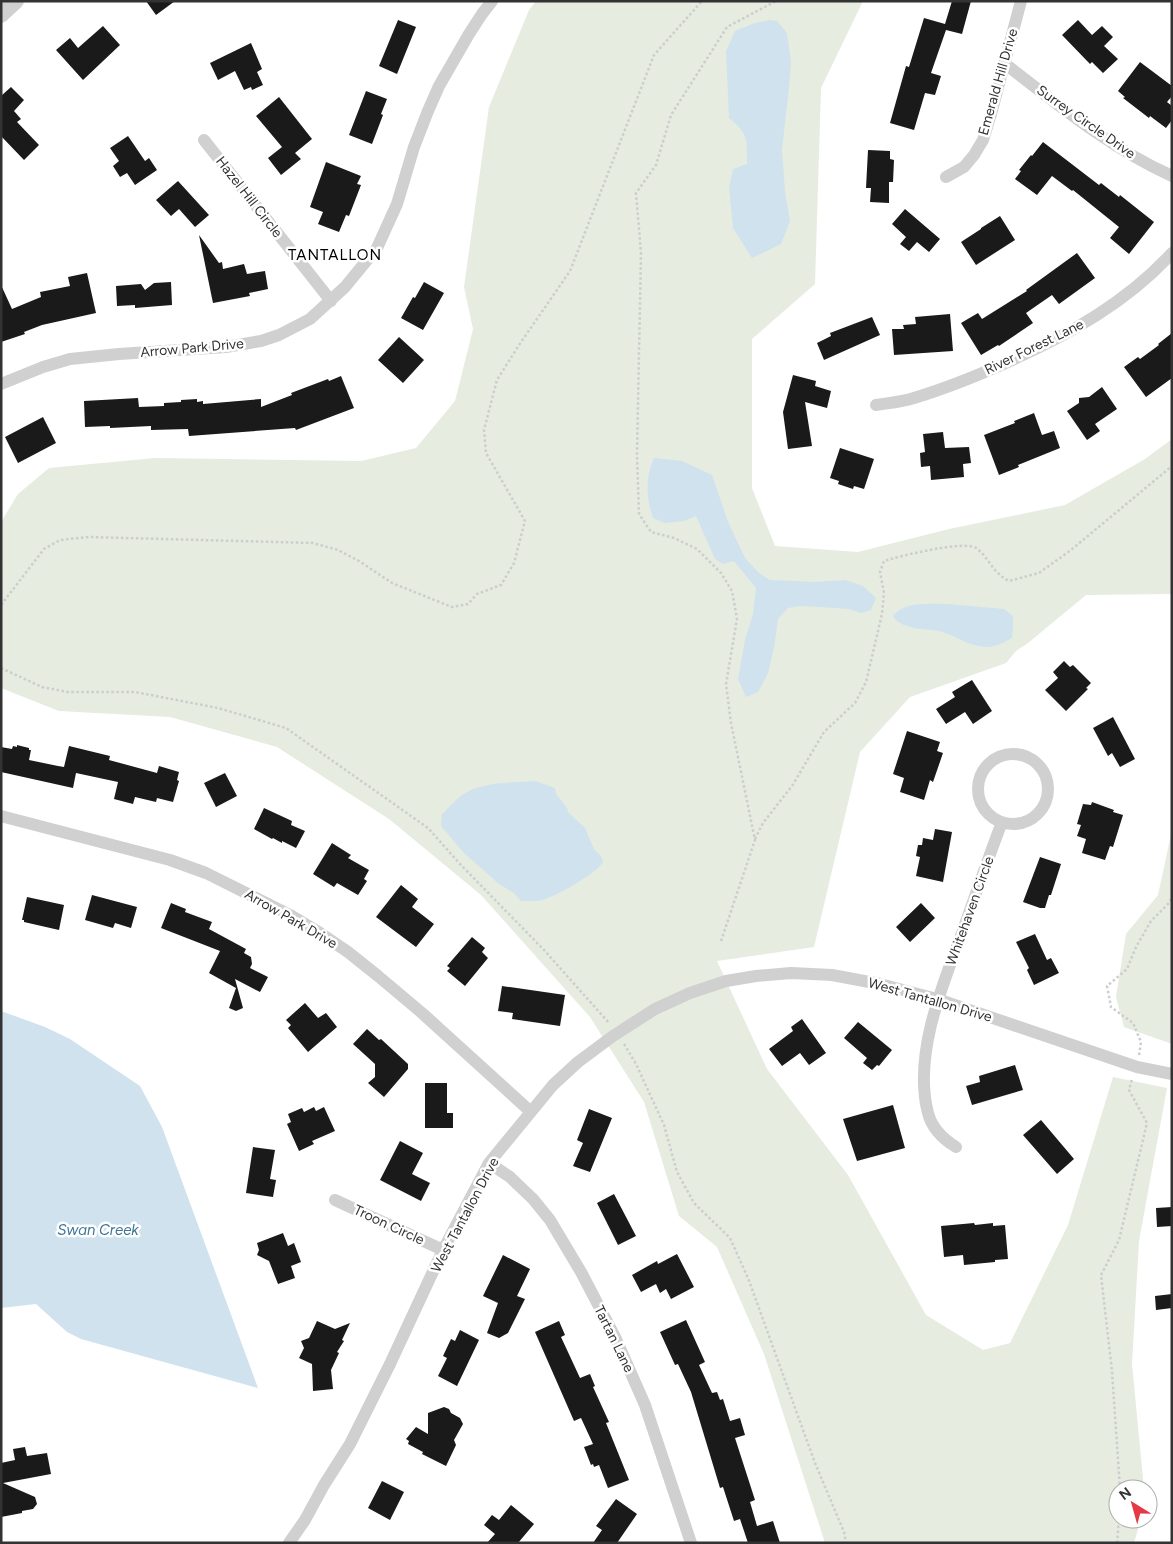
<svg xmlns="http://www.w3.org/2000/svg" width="1173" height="1544" viewBox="0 0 1173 1544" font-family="Figtree,sans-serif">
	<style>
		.green { fill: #e6ecdf }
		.water { fill: #cfe2ee }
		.building { fill: #1a1a1a }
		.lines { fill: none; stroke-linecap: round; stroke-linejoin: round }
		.path { stroke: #cdcdcd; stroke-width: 2.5; stroke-dasharray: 2.5 2.5; stroke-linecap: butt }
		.minor { stroke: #d0d0d0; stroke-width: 12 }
		.tertiary { stroke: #d0d0d0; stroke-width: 16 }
		.labels { text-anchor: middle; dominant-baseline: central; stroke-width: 5; stroke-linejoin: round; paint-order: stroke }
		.street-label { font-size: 14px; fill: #333; stroke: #fff }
		.neighbourhood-label { font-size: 15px; letter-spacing: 1px; fill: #000; stroke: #fff }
		.water-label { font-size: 15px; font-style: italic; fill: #3f7597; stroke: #fff }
	</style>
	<rect width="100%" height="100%" fill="#fff"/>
	<path class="green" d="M536 1H863L821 88 815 284 752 339V488L775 546 858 552 949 529 1065 505 1145 459 1172 439V594L1086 595 1028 643 1016 651 1006 663 910 697 860 752 814 947 717 961 767 1069 848 1175 926 1315 983 1350 1010 1343 1068 1225 1113 1077 1167 1088 1139 1241 1132 1364 1144 1489H1118V1519H1141L1134 1543H825L764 1354 717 1247 679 1216 644 1102 590 1017 481 895 389 819 277 747 170 717 59 711 1 688V522L18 494 49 468 155 458 361 461 416 448 455 401 473 329 464 287 489 107 529 10Z
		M1172 830V1044L1124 1027 1116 997 1126 934 1158 895Z"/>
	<path class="water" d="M770 20 777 21 787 33 791 61 789 87 782 150 785 192 790 221 781 244 752 258 733 228 729 187 733 169 747 164C747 141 749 134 729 118L726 51 735 31 755 23Z
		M654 458 682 461 712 475 728 522 745 558 759 573 770 580 816 582 845 580 863 586 876 598 871 610 861 613 849 609 822 607 799 606 788 608 778 619 774 648 768 673 758 692 746 697 738 679 745 640 753 614 756 588 734 561 723 564 715 559 696 516 684 521 665 523 653 518C646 497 645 478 654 458Z
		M947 604 1004 609 1013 616V627L1012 638C1001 644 992 649 979 646 966 644 955 636 943 632 929 628 901 631 893 616 904 601 930 604 947 604Z
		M535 781 555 788 556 794 567 808 568 812 585 828 594 849 601 856 603 862C596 874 552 899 538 901 532 901 527 901 521 901L514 893 499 884 464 853 441 826 442 814C448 809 456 799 462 795 483 781 511 783 535 781Z
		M1 1011 45 1027 70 1039 140 1086 162 1127 258 1388 81 1339 67 1332 36 1304 1 1308Z"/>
	<path class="building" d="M146 1H175L156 15Z
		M952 1H971L962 34 946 30 931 73 941 76 935 95 925 93 914 130 890 123 906 66 909 67 924 18 945 24Z
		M398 20 416 27 397 74 379 66Z
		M1078 20 1092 35 1102 26 1113 37 1104 46 1118 59 1103 73 1092 62 1090 64 1062 35Z
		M103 26 120 45 83 80 56 50 70 38 78 48Z
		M251 43 262 69 257 72 263 85 252 90 251 87 244 90 235 71 218 80 210 63Z
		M1140 62 1172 86V96L1167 102 1172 106V120L1166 128 1150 116 1149 118 1123 98 1125 97 1118 91Z
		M11 87 24 100 14 111 21 119 17 122 39 145 24 160 1 136V96Z
		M366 91 387 99 381 114 383 115 372 144 349 135Z
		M279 97 312 139 295 153 301 159 281 175 268 158 282 147 256 116Z
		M128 136 145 161 149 158 157 170 135 185 127 173 120 177 113 166 119 161 110 148Z
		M1043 142 1099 185 1101 183 1119 197 1120 195 1154 222 1129 254 1110 238 1119 227 1073 190 1072 191 1052 176 1037 195 1015 179 1021 171 1019 170 1031 155 1032 156Z
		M868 150 890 151V159L894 160 893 182H889V203L870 202 871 188H866Z
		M326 162 361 176 357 184 361 185 349 216 346 215 339 232 318 224 323 212 310 207Z
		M178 181 209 215 195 227 179 209 171 216 156 200Z
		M905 209 940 239 929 252 917 242 909 251 900 244 906 237 892 224Z
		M1000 216 1015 240 976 265 961 242 981 229V228Z
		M199 235 219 263 222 262 223 269 244 264 247 274 265 271 268 289 249 293 250 296 213 303Z
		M1077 253 1095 278 1059 304 1052 295 1026 313 1033 323 999 346 998 345 981 355 961 323 978 313 982 319 1027 291 1026 290Z
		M87 273 96 313 42 325 24 332 25 334 1 342V285L12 309 41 297 40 292 70 286 68 277Z
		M171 282 172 305 135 308V305L117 306 116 286 141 284 145 290 154 283Z
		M424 282 444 293 423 330 401 318 413 297 415 298Z
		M950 314 953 351 894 355 892 329H904L903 325 916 324 915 317Z
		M872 317 880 335 824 360 817 343 831 336 830 333Z
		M1172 333V378L1146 397 1124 367 1138 357 1140 359 1159 345 1158 344Z
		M399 337 424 360 403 383 378 360Z
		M793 375 816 381 815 386 831 391 827 408 805 402 812 446 788 449 783 412Z
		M341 376 354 408 296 430 295 428 189 436 188 429 151 430V426L110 428V426L85 427 84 401 138 398 139 407 164 406V403L181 402V400L197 399V402L203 401V404L261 399V407L292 395 291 393 328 379 329 381Z
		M1102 387 1117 409 1095 424 1100 431 1087 440 1067 411 1079 403V398L1089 397Z
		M1034 413 1042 435 1054 431 1060 448 1018 465 1019 467 999 475 984 435 1015 423 1014 421Z
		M43 417 56 443 18 463 5 437Z
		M943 432 945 448 969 447 971 463 963 464 964 477 931 480 930 466 921 467 920 453 925 452 923 434Z
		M840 448 874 459 864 489 854 486 853 489 838 484 839 481 830 478Z
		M1064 661 1070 667 1073 665 1091 683 1086 688 1088 689 1066 711 1045 690 1058 678 1053 672Z
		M972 680 992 711 973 724 965 712 946 724 936 709 955 697 952 692Z
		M1113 717 1135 759 1120 767 1112 753 1108 756 1093 728Z
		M907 731 940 742 937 751 943 753 933 782 930 780 924 800 900 792 904 778 893 774Z
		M17 745 29 748V750H31L29 760 58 766 64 767 69 746 110 756 109 760 157 773 159 766 179 772 177 780 179 781 173 802 157 798 156 802 135 797 133 804 114 799 118 782 76 773 73 788 1 772V747L12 749 13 746 17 747Z
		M225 773 237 796 216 807 204 783Z
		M1092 802 1114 810 1113 812 1123 815 1113 847 1110 846 1105 860 1082 853 1086 839 1077 836 1081 825 1077 824 1083 804 1091 805Z
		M264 808 292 821 291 825 305 831 296 848 282 841V843L273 838 272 839 254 829Z
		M935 829 952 832 943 882 916 876 920 857 916 856 918 845H922L923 838 933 840Z
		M332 843 351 855 348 858 369 870 364 879 367 881 358 895 337 883 334 887 313 874Z
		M1040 857 1061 864 1051 895H1049L1045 908H1040L1023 902Z
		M401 885 418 899 412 907 434 924 416 947 376 917Z
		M92 895 137 907 131 928 115 923 113 928 85 920Z
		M27 897 64 905 59 930 24 922V920H22Z
		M171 903 186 909 185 912 212 922 209 929 246 949 244 953 251 957 252 964 250 968 268 977 260 992 235 979 243 1008 236 1011 229 1008 236 988 209 973 220 951 161 928Z
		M921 903 935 918 910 942 896 927Z
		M1035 934 1047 960 1051 958 1059 973 1034 985 1027 970 1029 968 1016 942Z
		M472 937 485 948 482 952 488 958 465 986 447 971 450 968 447 966Z
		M502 986 565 995 560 1026 512 1019 513 1013 498 1011Z
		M305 1003 318 1018 326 1013 337 1027 308 1052 288 1028 291 1025 286 1020Z
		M802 1019 826 1053 809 1065 800 1053 782 1066 769 1049 793 1031 791 1027Z
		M858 1022 892 1050 879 1066 877 1065 872 1070 863 1063 867 1058 844 1038Z
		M367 1029 379 1040 381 1039 408 1064V1069L384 1097 368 1083 375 1077V1064L353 1044Z
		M1015 1065 1023 1090 972 1105 966 1086 980 1082 979 1076Z
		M425 1083H447V1113H453V1128H425Z
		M893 1105 905 1148 857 1161 843 1119Z
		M314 1107 316 1111 324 1107 335 1131 312 1141 314 1144 299 1151 287 1124 291 1122 288 1114 302 1108 304 1112Z
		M589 1109 612 1118 590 1172 573 1166 583 1143 577 1140Z
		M1041 1120 1074 1159 1057 1174 1023 1135Z
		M400 1141 423 1153 412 1174 430 1183 421 1201 380 1180Z
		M253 1147 275 1150 270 1179 276 1180 273 1197 246 1193Z
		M614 1194 636 1236 618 1245 597 1203Z
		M1172 1207V1226L1157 1227 1156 1208Z
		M974 1223 975 1225 993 1223V1226L1005 1225 1008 1259 995 1260V1262L964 1265 963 1255 944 1257 941 1226Z
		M283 1233 288 1246 294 1243 301 1262 291 1266 295 1278 278 1284 269 1261 257 1255 259 1250 257 1243Z
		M677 1254 694 1287 671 1299 666 1289 660 1293 656 1284 641 1292 632 1275 657 1261 658 1264Z
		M503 1255 530 1269 517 1296 525 1299 508 1333 499 1338 487 1333 498 1303 483 1296Z
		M1172 1294V1308L1156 1310 1155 1296Z
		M686 1320 705 1362 699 1365 712 1393 717 1392 720 1400 723 1399 730 1421 740 1418 745 1435 735 1438 755 1500 750 1502 757 1526 773 1521 780 1543H748L740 1519 734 1521 723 1487 720 1488 691 1392 678 1364 675 1365 660 1332Z
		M317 1321 335 1329 350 1323 342 1340 344 1341 337 1352 339 1353 331 1370 333 1389 313 1391 312 1364 299 1358 304 1348 301 1341 309 1338Z
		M559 1321 565 1335 561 1337 580 1378 590 1374 595 1386 593 1387 609 1422 606 1423 629 1480 608 1488 599 1465 594 1467 593 1464 591 1465 584 1447 593 1444 581 1418 574 1421 535 1332Z
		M460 1330 479 1340 457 1386 438 1376 447 1358 443 1356 451 1339 455 1341Z
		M444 1407 449 1409 451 1413 460 1418 463 1424 454 1440 456 1445 446 1466 422 1454 423 1452 408 1444 409 1441 406 1439 416 1427 428 1434V1413Z
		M25 1447 27 1456 47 1453 51 1474 3 1483 35 1497 37 1504 33 1509 22 1511V1513L1 1517V1463L15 1460 13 1449Z
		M382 1481 404 1492 390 1520 368 1508Z
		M616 1499 637 1514 617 1543H593L602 1530 596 1526Z
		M511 1505 534 1524 518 1543H487L495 1534 484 1525 492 1515 499 1520Z"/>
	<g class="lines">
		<path class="path" d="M1 605 44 549 60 540 89 537 313 543 338 550 359 561 392 583 452 607 468 604 477 594 501 585 514 563 525 521 486 453 484 430 497 380 519 345 570 271 654 55 702 1
			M1 668 42 687 68 692H135L218 708 286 728 428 828 460 864 544 950 609 1023
			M755 839 763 823 792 786 824 732 855 703 866 682 882 614 884 593 880 572 884 561C900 556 964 540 976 548 986 555 990 566 999 574 1002 577 1005 579 1009 581L1039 573 1071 550 1172 466
			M721 941 755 840 731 723 726 684 737 619 732 591 721 573 697 549 674 538 651 532 639 514 637 455 641 253 636 193 656 165 671 115 727 27 776 1
			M624 1044 636 1064 664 1125 677 1172 694 1203 730 1238 748 1278 815 1463 844 1532 846 1543
			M1139 1055 1141 1042 1133 1023 1111 1007 1107 986 1127 969 1136 947 1151 921 1170 902 1172 896
			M1120 1489 1112 1371 1101 1275 1119 1240 1147 1123 1129 1090 1132 1079
			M1117 1543 1119 1519"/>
		<path class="minor" d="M1004 63C1057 104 1110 148 1172 176
			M204 140 331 301
			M946 177 964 167 974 155 983 140 991 114 1021 1
			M1 384 43 367 70 359 119 354 226 347 261 341 279 335 310 319 345 287 377 248 397 204 414 147 428 111 439 86 469 34 482 14 492 1
			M876 405C889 403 902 402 914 398 947 388 979 375 1010 361 1070 334 1127 302 1172 253
			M978 789a35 35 0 1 1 70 0a35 35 0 1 1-70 0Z
			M1 816 170 860 206 873 290 915 320 933 348 952 378 976 422 1013 531 1112
			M956 1147C943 1139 932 1129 928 1113 913 1056 942 986 962 933 975 896 988 859 1002 822
			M489 1163 510 1177 533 1199 550 1220 581 1272 615 1337 645 1405 691 1543
			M335 1200 443 1250
			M289 1543 305 1520 324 1485 350 1444 390 1364 443 1250 489 1163 553 1085 578 1062 613 1036 655 1009 690 993 726 981 756 976 791 973 832 975 880 984 937 999 1137 1067 1172 1074"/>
		<path class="tertiary" d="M1 15 16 1"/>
	</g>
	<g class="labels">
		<g class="street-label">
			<text transform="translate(998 82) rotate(-74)">Emerald Hill Drive</text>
			<text transform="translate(1086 122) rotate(35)">Surrey Circle Drive</text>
			<text transform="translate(249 197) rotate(52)">Hazel Hill Circle</text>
			<text transform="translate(1034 347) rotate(-26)">River Forest Lane</text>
			<text transform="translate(192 348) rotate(-5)">Arrow Park Drive</text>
			<text transform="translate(970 911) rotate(-70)">Whitehaven Circle</text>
			<text transform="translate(291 919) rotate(30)">Arrow Park Drive</text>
			<text transform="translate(930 1000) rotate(16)">West Tantallon Drive</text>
			<text transform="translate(465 1215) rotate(-62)">West Tantallon Drive</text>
			<text transform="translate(389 1225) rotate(25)">Troon Circle</text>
			<text transform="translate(614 1339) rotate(64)">Tartan Lane</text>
		</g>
		<g class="neighbourhood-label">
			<text x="335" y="255">TANTALLON</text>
		</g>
		<g class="water-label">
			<text x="98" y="1230">Swan Creek</text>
		</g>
	</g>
	<rect width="1173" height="1544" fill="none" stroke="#333333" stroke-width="5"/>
	<g transform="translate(1133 1504) rotate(323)"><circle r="24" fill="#ffffff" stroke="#adadad"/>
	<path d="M0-4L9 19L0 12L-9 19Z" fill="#e63946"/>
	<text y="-8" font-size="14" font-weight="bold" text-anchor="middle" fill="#333333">N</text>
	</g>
</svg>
